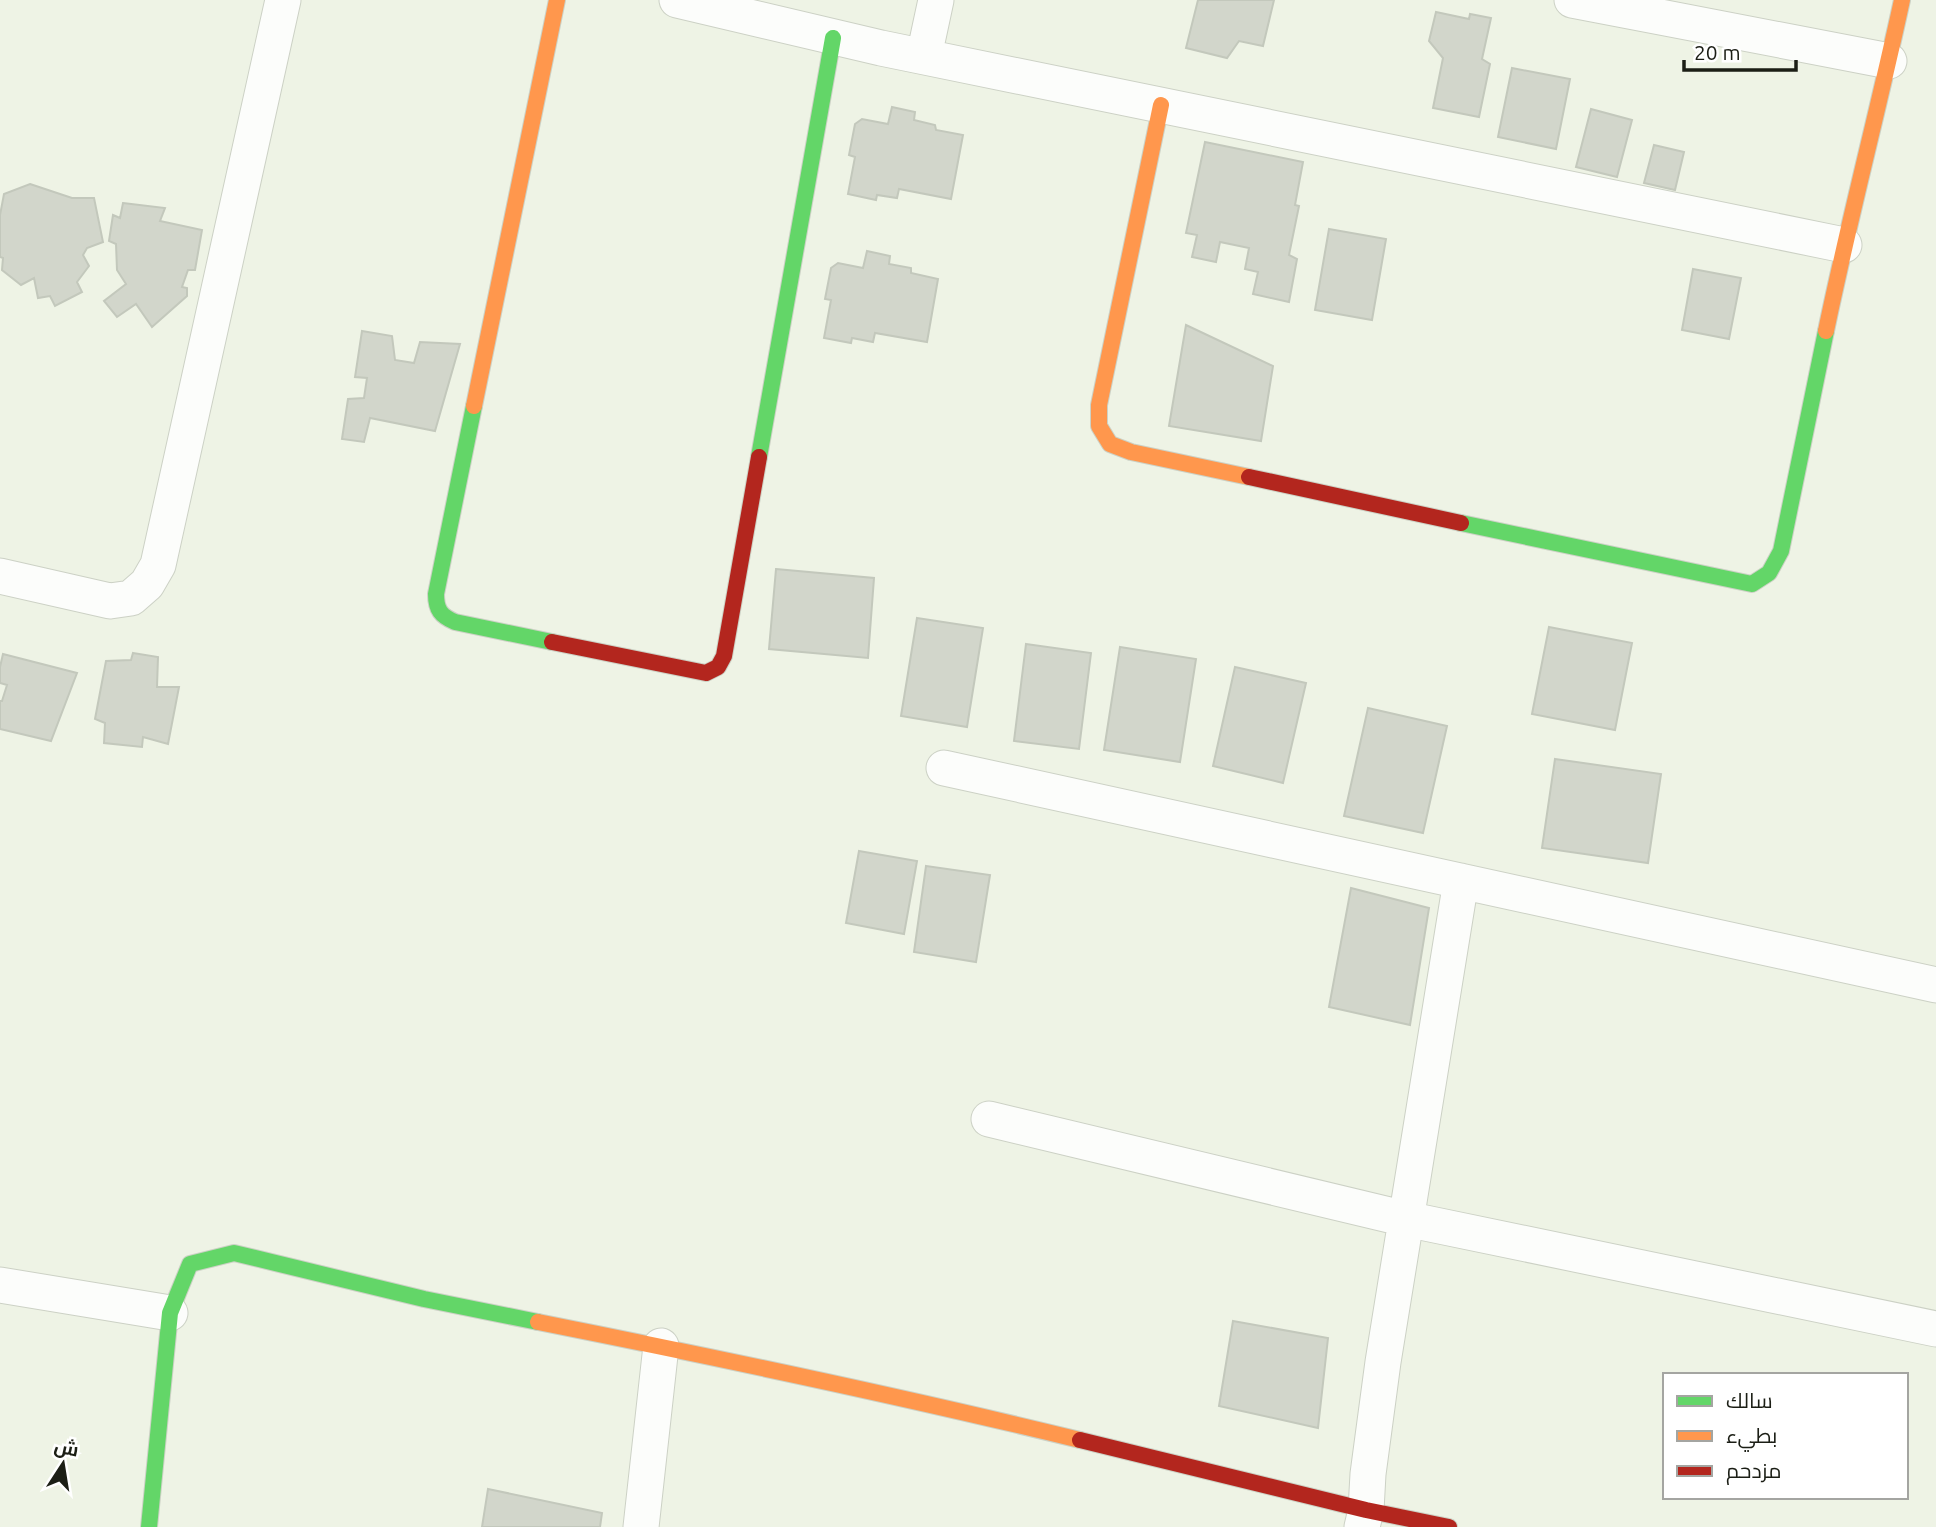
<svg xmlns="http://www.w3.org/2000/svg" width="1936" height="1527" viewBox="0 0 1936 1527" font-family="Ubuntu,Cairo,sans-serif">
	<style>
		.building { fill: #d2d6cb; stroke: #c3c8bc; stroke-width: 2 }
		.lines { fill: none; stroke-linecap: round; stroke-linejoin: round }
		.street-casing { stroke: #ccd1c5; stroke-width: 37 }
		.fast-casing { stroke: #ccd1c5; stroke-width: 18 }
		.slow-casing { stroke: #ccd1c5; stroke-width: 18 }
		.jam-casing { stroke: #ccd1c5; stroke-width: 18 }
		.street { stroke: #fcfdfb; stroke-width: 35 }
		.fast { stroke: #63d668; stroke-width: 16 }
		.slow { stroke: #ff974d; stroke-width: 16 }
		.jam { stroke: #b3261e; stroke-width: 16 }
	</style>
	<rect width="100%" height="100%" fill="#eef3e5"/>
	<path class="building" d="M1198 0H1274L1263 46 1239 41 1227 58 1186 48Z
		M1436 12 1469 19 1470 14 1491 18 1482 59 1490 64 1479 117 1433 108 1443 58 1429 41Z
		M1512 68 1570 79 1556 149 1498 137Z
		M892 107 915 112 914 120 935 125 936 130 963 135 951 199 899 189 897 198 877 195 876 200 848 194 855 157 849 155 855 124 862 119 888 124Z
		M1591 109 1632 120 1617 177 1576 167Z
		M1205 142 1303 162 1295 205 1299 206 1289 255 1297 259 1289 302 1253 294 1258 272 1245 269 1249 248 1220 242 1216 262 1192 257 1197 235 1186 233Z
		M1654 145 1684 152 1675 190 1644 183Z
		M30 184 72 198H94L103 242 87 248 83 255 89 266 77 282 82 292 55 306 50 296 38 298 34 278 21 285 2 270 3 258 0 257V215L4 194Z
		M123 203 165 208 160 221 202 230 195 270H188L182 287 187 288V296L152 327 136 304 117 317 104 301 126 284 117 270 116 244 109 241 113 215 120 218Z
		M1329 229 1386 239 1372 320 1315 310Z
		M867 251 890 256 889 264 911 268V273L938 279 927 342 875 333 873 342 852 338 851 343 824 338 831 300 825 299 831 268 838 263 863 268Z
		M1693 269 1741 278 1729 339 1682 330Z
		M1186 325 1273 366 1261 441 1169 426Z
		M362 331 392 336 395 360 414 363 420 342 460 344 435 431 370 418 364 442 342 439 348 399 364 398 367 378 355 377Z
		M776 569 874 578 868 658 769 649Z
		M917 618 983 628 967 727 901 716Z
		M1549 627 1632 643 1615 730 1532 714Z
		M1026 644 1091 653 1079 749 1014 741Z
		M1120 647 1196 659 1180 762 1104 750Z
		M133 653 158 657 157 687H179L168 744 143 737 142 747 104 743 105 723 95 719 106 661 131 660Z
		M3 654 77 673 51 741 0 729V701H2L7 685 0 683V667Z
		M1235 667 1306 683 1283 783 1213 766Z
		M1368 708 1447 726 1423 833 1344 816Z
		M1555 759 1661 774 1648 863 1542 848Z
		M859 851 917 861 904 934 846 923Z
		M926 866 990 875 976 962 914 952Z
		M1351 888 1429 908 1410 1025 1329 1007Z
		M1233 1321 1328 1338 1318 1428 1219 1406Z
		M488 1489 602 1513 600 1527H482Z"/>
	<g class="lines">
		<g class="street-casing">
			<path id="street" d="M677 0 881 48 1844 245
				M1572 0 1889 61
				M924 56 936 0
				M0 576 110 601 131 598 147 584 158 565 283 0
				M944 768 1936 985
				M989 1119 1406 1219 1936 1329
				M0 1285 170 1313
				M641 1527 661 1346
				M1362 1527 1366 1510 1368 1474 1383 1362 1461 881"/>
		</g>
		<g class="fast-casing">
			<path id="fast" d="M474 406 436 594C436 610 441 616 455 622L552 642
				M759 457 833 38
				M1461 523 1752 584 1769 573 1781 551 1826 331
				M149 1527 170 1313 190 1264 234 1253 424 1299 538 1322"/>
		</g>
		<g class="slow-casing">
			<path id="slow" d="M1161 105 1099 405V426L1110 444 1131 452 1249 477
				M1826 331C1849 220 1878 111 1902 0
				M474 406 557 0
				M538 1322C719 1358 900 1396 1080 1440"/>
		</g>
		<g class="jam-casing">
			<path id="jam" d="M1249 477 1461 523
				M552 642 706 673 718 667 724 656 759 457
				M1080 1440 1366 1510 1449 1527"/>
		</g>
		<use href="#street" class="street"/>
		<use href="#fast" class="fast"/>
		<use href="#slow" class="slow"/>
		<use href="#jam" class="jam"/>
	</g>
	<rect x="1663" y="1373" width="245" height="126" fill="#ffffff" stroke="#a4a5a1" stroke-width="2"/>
	<rect x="1677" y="1396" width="35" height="10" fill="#63d668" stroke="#a4a5a1" stroke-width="2"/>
	<text x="1726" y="1408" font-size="21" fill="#1b1e15">سالك</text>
	<rect x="1677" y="1431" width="35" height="10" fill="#ff974d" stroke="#a4a5a1" stroke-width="2"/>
	<text x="1726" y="1443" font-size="21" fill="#1b1e15">بطيء</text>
	<rect x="1677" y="1466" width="35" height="10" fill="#b3261e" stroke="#a4a5a1" stroke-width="2"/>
	<text x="1726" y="1478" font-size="21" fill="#1b1e15">مزدحم</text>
	<g transform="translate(63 1464) rotate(12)" stroke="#ffffff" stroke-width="5" paint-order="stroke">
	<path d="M0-5L12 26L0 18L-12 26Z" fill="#1b1e15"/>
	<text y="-10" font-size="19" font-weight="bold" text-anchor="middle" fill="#1b1e15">ش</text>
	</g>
	<path d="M1684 60v10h112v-10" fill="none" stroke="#1b1e15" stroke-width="3.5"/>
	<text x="1694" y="60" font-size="21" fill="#1b1e15" stroke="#ffffff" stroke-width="5" paint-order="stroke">20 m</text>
</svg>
